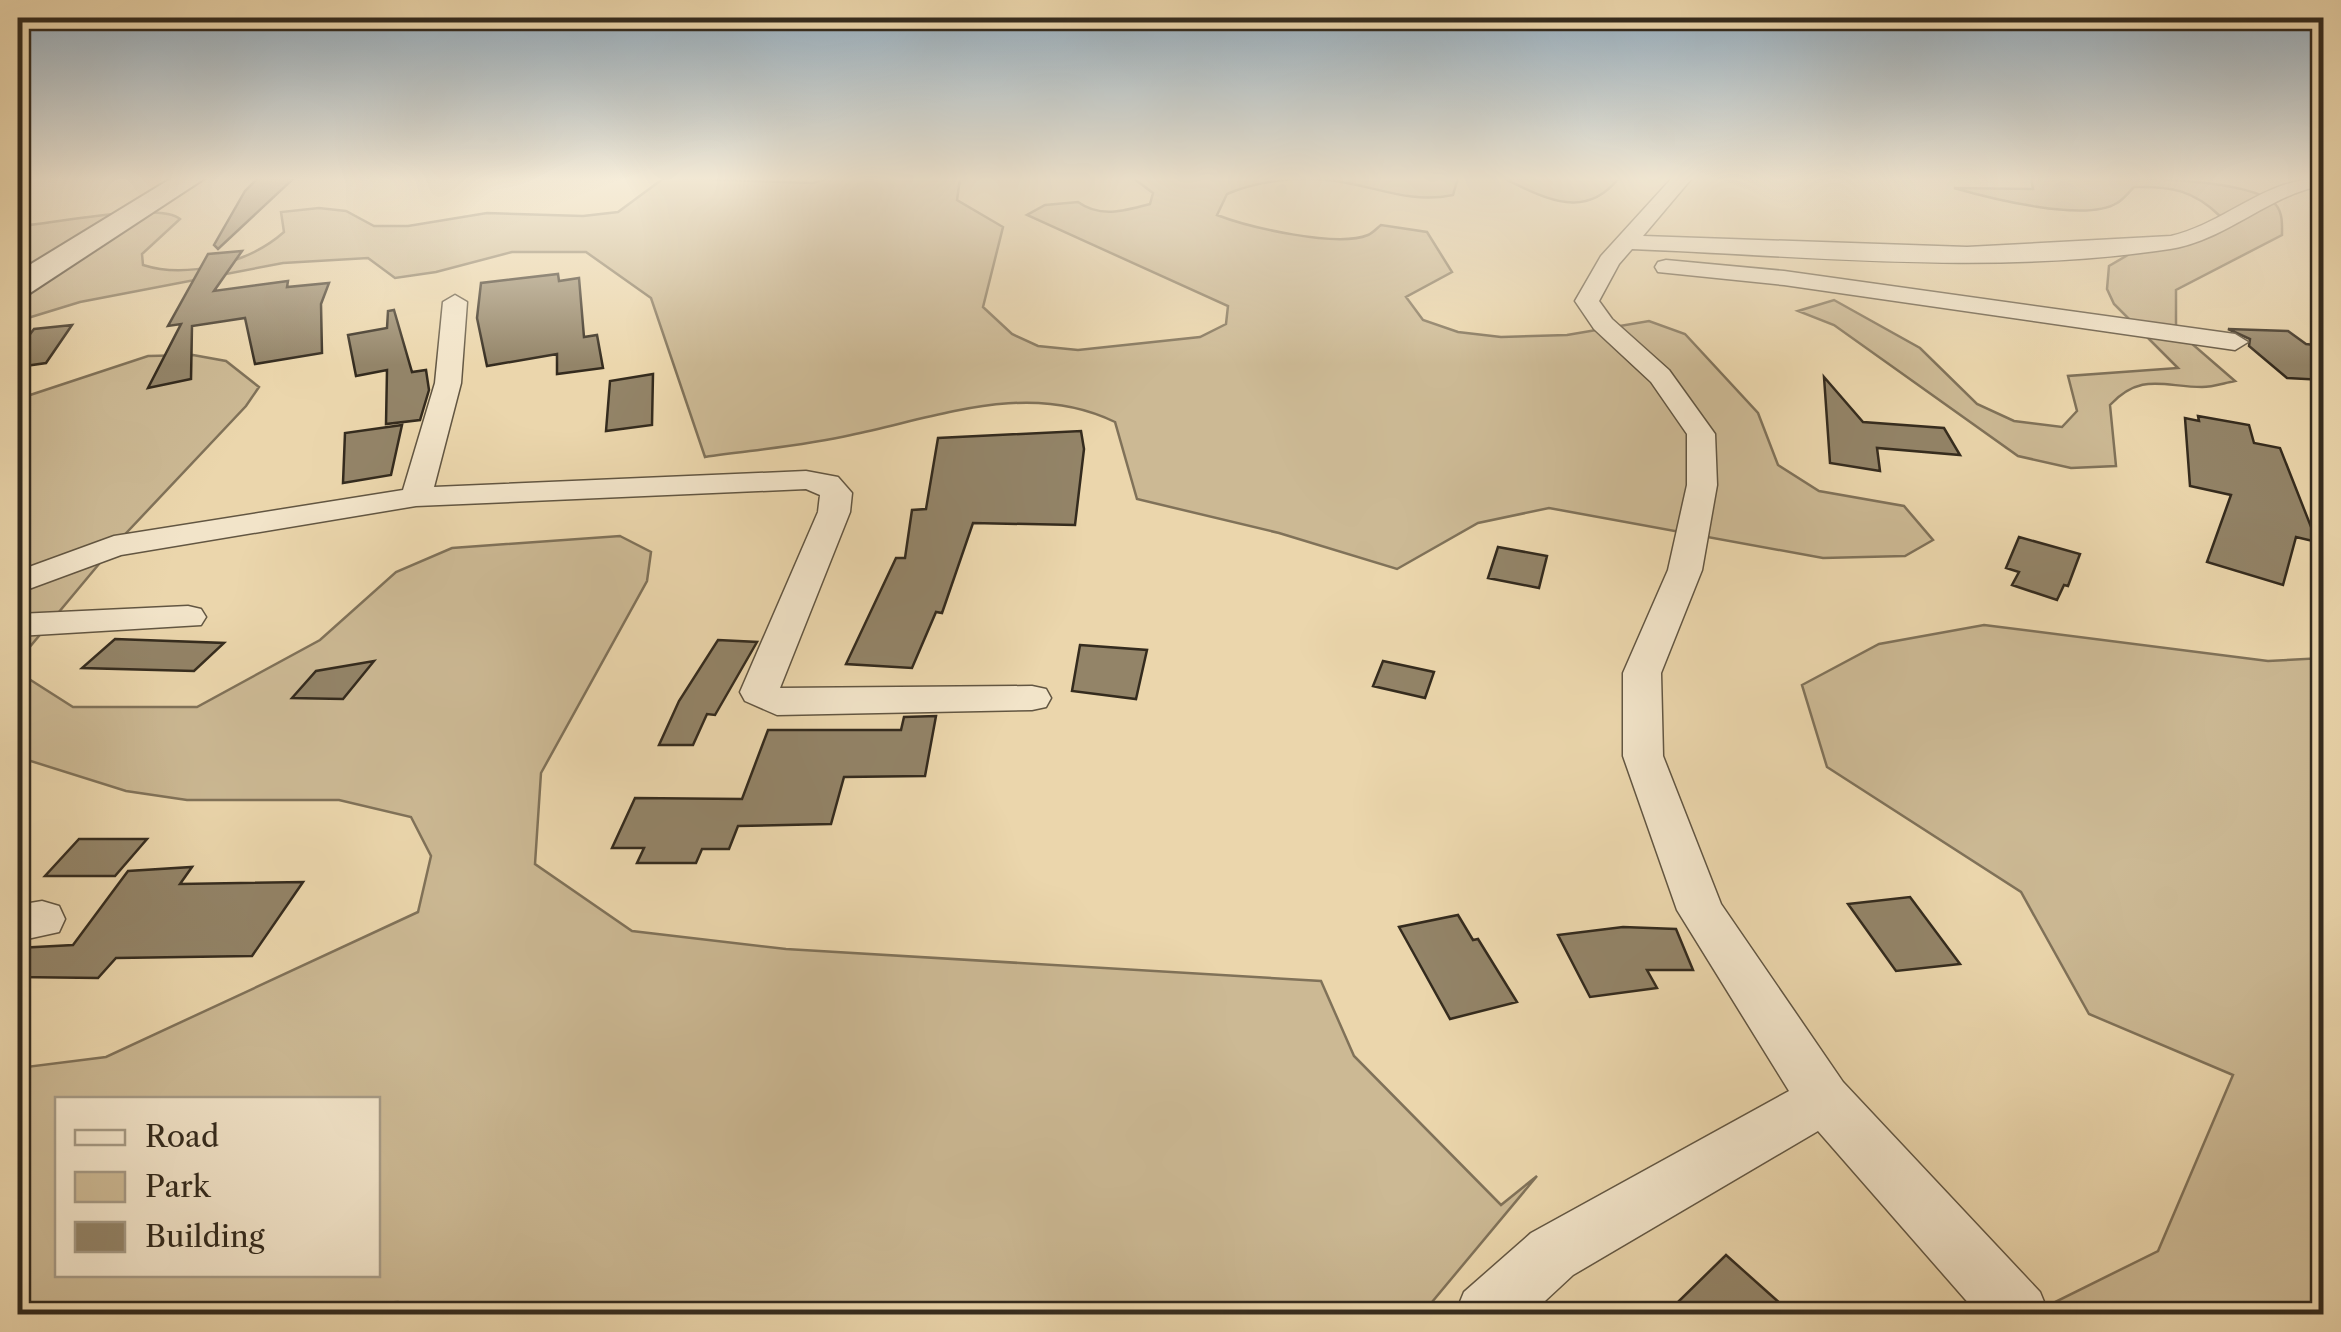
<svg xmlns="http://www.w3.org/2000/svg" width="2341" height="1332" viewBox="0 0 2341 1332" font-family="'Libre Caslon Text',serif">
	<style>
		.green { fill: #ccb994; stroke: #807259; stroke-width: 2.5; fill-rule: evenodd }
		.building { fill: #938468; stroke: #342b1e; stroke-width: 2.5 }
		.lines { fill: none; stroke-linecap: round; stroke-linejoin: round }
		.street-casing { stroke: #625642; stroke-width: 3 }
		.secondary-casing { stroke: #342b1e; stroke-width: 4 }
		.street { fill: #f2e4c9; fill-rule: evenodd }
		.secondary { fill: #f2e4c9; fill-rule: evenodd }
	</style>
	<rect width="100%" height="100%" fill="#ebd6ac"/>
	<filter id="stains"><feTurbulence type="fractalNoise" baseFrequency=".002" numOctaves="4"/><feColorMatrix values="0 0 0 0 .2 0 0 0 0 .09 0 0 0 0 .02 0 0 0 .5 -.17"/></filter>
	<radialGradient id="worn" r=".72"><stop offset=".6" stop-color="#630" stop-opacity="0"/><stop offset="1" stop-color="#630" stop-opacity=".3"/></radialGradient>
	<path class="green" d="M664 178 813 183 829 178H960L957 200 1003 227 983 307 1012 334 1038 346 1078 350 1200 337 1226 324 1228 306 1027 215 1045 205 1078 202C1100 218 1124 211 1150 204L1153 193 1133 178H1458L1453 195C1410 204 1378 187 1336 181 1301 176 1260 180 1227 194L1217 215C1248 227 1337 248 1368 235 1373 233 1377 228 1381 225L1427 232 1452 272 1406 297 1423 320 1458 332 1501 337 1567 335 1649 321 1685 334 1758 413 1778 465 1819 491 1904 506 1933 540 1905 556 1823 558 1549 508 1478 523 1397 569 1279 533 1137 499 1115 422C1029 380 938 417 851 435 803 446 753 450 705 457L651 298 586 252H512L436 272 395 278 368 258 283 263 80 302 18 321V226C51 224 160 201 180 219L142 254 143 265C187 279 249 263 284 232L281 212 319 208 346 211 374 226H408L487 213 583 216 618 212Z
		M2031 178C2077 178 2247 172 2276 205 2283 213 2282 226 2282 235L2176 290V330L2235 381C2224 383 2213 387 2202 387 2164 387 2141 372 2110 405L2116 466 2071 468 2018 456 1834 325 1798 311 1834 300 1920 348 1977 404 2014 421 2062 427 2077 411 2068 376 2178 368 2114 304 2107 289 2109 266 2145 245 2210 234 2220 216C2193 190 2171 186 2134 187 2129 192 2123 200 2117 203 2085 223 1989 198 1954 188L2033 189Z
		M1505 179 1618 178V179C1585 220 1546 199 1505 179Z
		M193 355 226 361 259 387 246 406 114 546 18 661V399L148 356Z
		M620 536 651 552 647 581 541 773 535 864 632 931 786 949 1321 981 1354 1056 1501 1205 1537 1176 1422 1314H456L398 1302 164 1314H18V1068L106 1057 418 912 431 856 411 817 339 800H187L126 791 18 757V672L73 707H197L320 640 396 572 452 548ZM58 1100H378V1274H58Z
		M1984 625 2268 661 2323 658V1314H2031L2158 1251 2233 1075 2089 1014 2021 892 1827 767 1802 685 1879 644Z"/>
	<path class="building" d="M258 178H294L218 249 214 245 245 191Z
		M242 251 214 291 288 281 287 287 329 283 321 304 322 353 255 364 245 318 192 326 191 379 148 388 181 324 168 326 208 254Z
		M558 274 559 281 579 278 584 337 597 335 603 368 557 374V354L487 366 477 318 481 283Z
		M394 310 412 372 426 370 429 390 420 420 386 424 387 370 356 376 348 335 387 328 388 311Z
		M72 325 46 363 18 367V350L34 329Z
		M2228 329 2288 331 2306 344 2324 346V380L2287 378 2249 346 2250 339Z
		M653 374 652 425 606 431 610 381Z
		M1824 377 1863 422 1944 428 1960 455 1877 448 1880 471 1830 463Z
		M2198 416 2249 425 2254 443 2280 448 2317 542 2296 537 2283 585 2207 562 2231 495 2190 486 2185 418 2199 421Z
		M402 425 391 475 343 483 345 433Z
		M1081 431 1084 449 1075 525 973 523 942 613 936 612 912 668 846 664 896 558H905L912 510 926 509 938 438Z
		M2019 537 2080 554 2068 586 2064 585 2057 600 2012 585 2019 572 2006 568Z
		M1498 547 1547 556 1539 588 1488 578Z
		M115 639 224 643 194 671 82 668Z
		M718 640 757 642 715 715 707 714 693 745H659L679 701Z
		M1080 645 1147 650 1136 699 1072 691Z
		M374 661 343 699 292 698 316 671Z
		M1383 661 1434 672 1425 698 1373 686Z
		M936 716 925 776 844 777 831 824 738 826 729 849H702L696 863H637L644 848H612L635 798 742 799 768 730H901L904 717Z
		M79 839H147L115 876H45Z
		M192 867 180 884 303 882 252 956 116 958 98 978 18 977V948L73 945 128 871Z
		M1910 897 1960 964 1896 971 1848 904Z
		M1458 915 1473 940 1478 939 1517 1002 1450 1019 1399 927Z
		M1623 927 1676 929 1693 970H1647L1657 988 1590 997 1558 935Z
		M1726 1255 1792 1314H1691L1678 1302Z"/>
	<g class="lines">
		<g class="street-casing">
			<path id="street" d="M1672 178H1692L1643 236 1967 247 2171 236C2226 223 2265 178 2324 178V185C2268 195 2227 240 2170 249 1994 276 1809 256 1632 249L1619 264 1599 301 1612 319 1669 370 1715 434 1717 485 1702 570 1661 673 1663 756 1721 904 1843 1082 2040 1292 2049 1314H1978L1818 1131 1573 1275 1531 1314H1455L1464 1292 1531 1233 1789 1091 1677 910 1623 756V673L1668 570 1687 485V434L1651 382 1594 329 1575 301 1601 256Z
				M1666 260 1784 271 2235 334 2248 342 2235 350 1784 285 1658 272 1655 267 1658 262Z
				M455 295 467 302 461 383 434 487 806 471 838 477 852 493 850 512 780 688 1032 686 1046 689 1051 698 1046 707 1032 710 777 715 745 701 740 692 818 512 820 495 806 489 416 506 121 555 18 593V571L114 536 403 490 435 383 443 302Z
				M188 606 201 609 206 617 201 625 18 636V614Z
				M42 901 59 906 65 919 59 932 18 941V905Z"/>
		</g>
		<g class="secondary-casing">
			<path id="secondary" d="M172 178H205L30 293 18 296V272Z"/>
		</g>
		<use href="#street" class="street"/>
		<use href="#secondary" class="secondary"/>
	</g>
	<linearGradient id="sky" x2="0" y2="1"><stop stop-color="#90aabd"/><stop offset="0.49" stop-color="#f6edda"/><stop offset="1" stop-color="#f6edda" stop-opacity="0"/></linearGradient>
	<rect width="2341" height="365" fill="url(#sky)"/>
	<rect width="2341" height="1332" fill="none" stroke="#ebd6ac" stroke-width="60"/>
	<rect x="20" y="20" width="2301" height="1292" fill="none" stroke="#342b1e" stroke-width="5"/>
	<rect x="30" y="30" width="2281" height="1272" fill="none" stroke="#342b1e" stroke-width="2.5"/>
	<rect x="55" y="1097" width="325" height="180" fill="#f2e4c9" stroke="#a69a85" stroke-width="2.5"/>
	<rect x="75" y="1130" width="50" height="15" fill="#f2e4c9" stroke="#a69a85" stroke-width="2.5"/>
	<text x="145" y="1147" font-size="30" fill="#342b1e">Road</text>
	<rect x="75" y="1172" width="50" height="30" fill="#ccb994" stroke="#a69a85" stroke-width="2.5"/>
	<text x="145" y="1197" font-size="30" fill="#342b1e">Park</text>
	<rect x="75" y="1222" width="50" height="30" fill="#938468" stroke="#a69a85" stroke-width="2.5"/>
	<text x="145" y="1247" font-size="30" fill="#342b1e">Building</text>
	<rect width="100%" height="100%" filter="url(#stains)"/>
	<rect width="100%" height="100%" fill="url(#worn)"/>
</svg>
